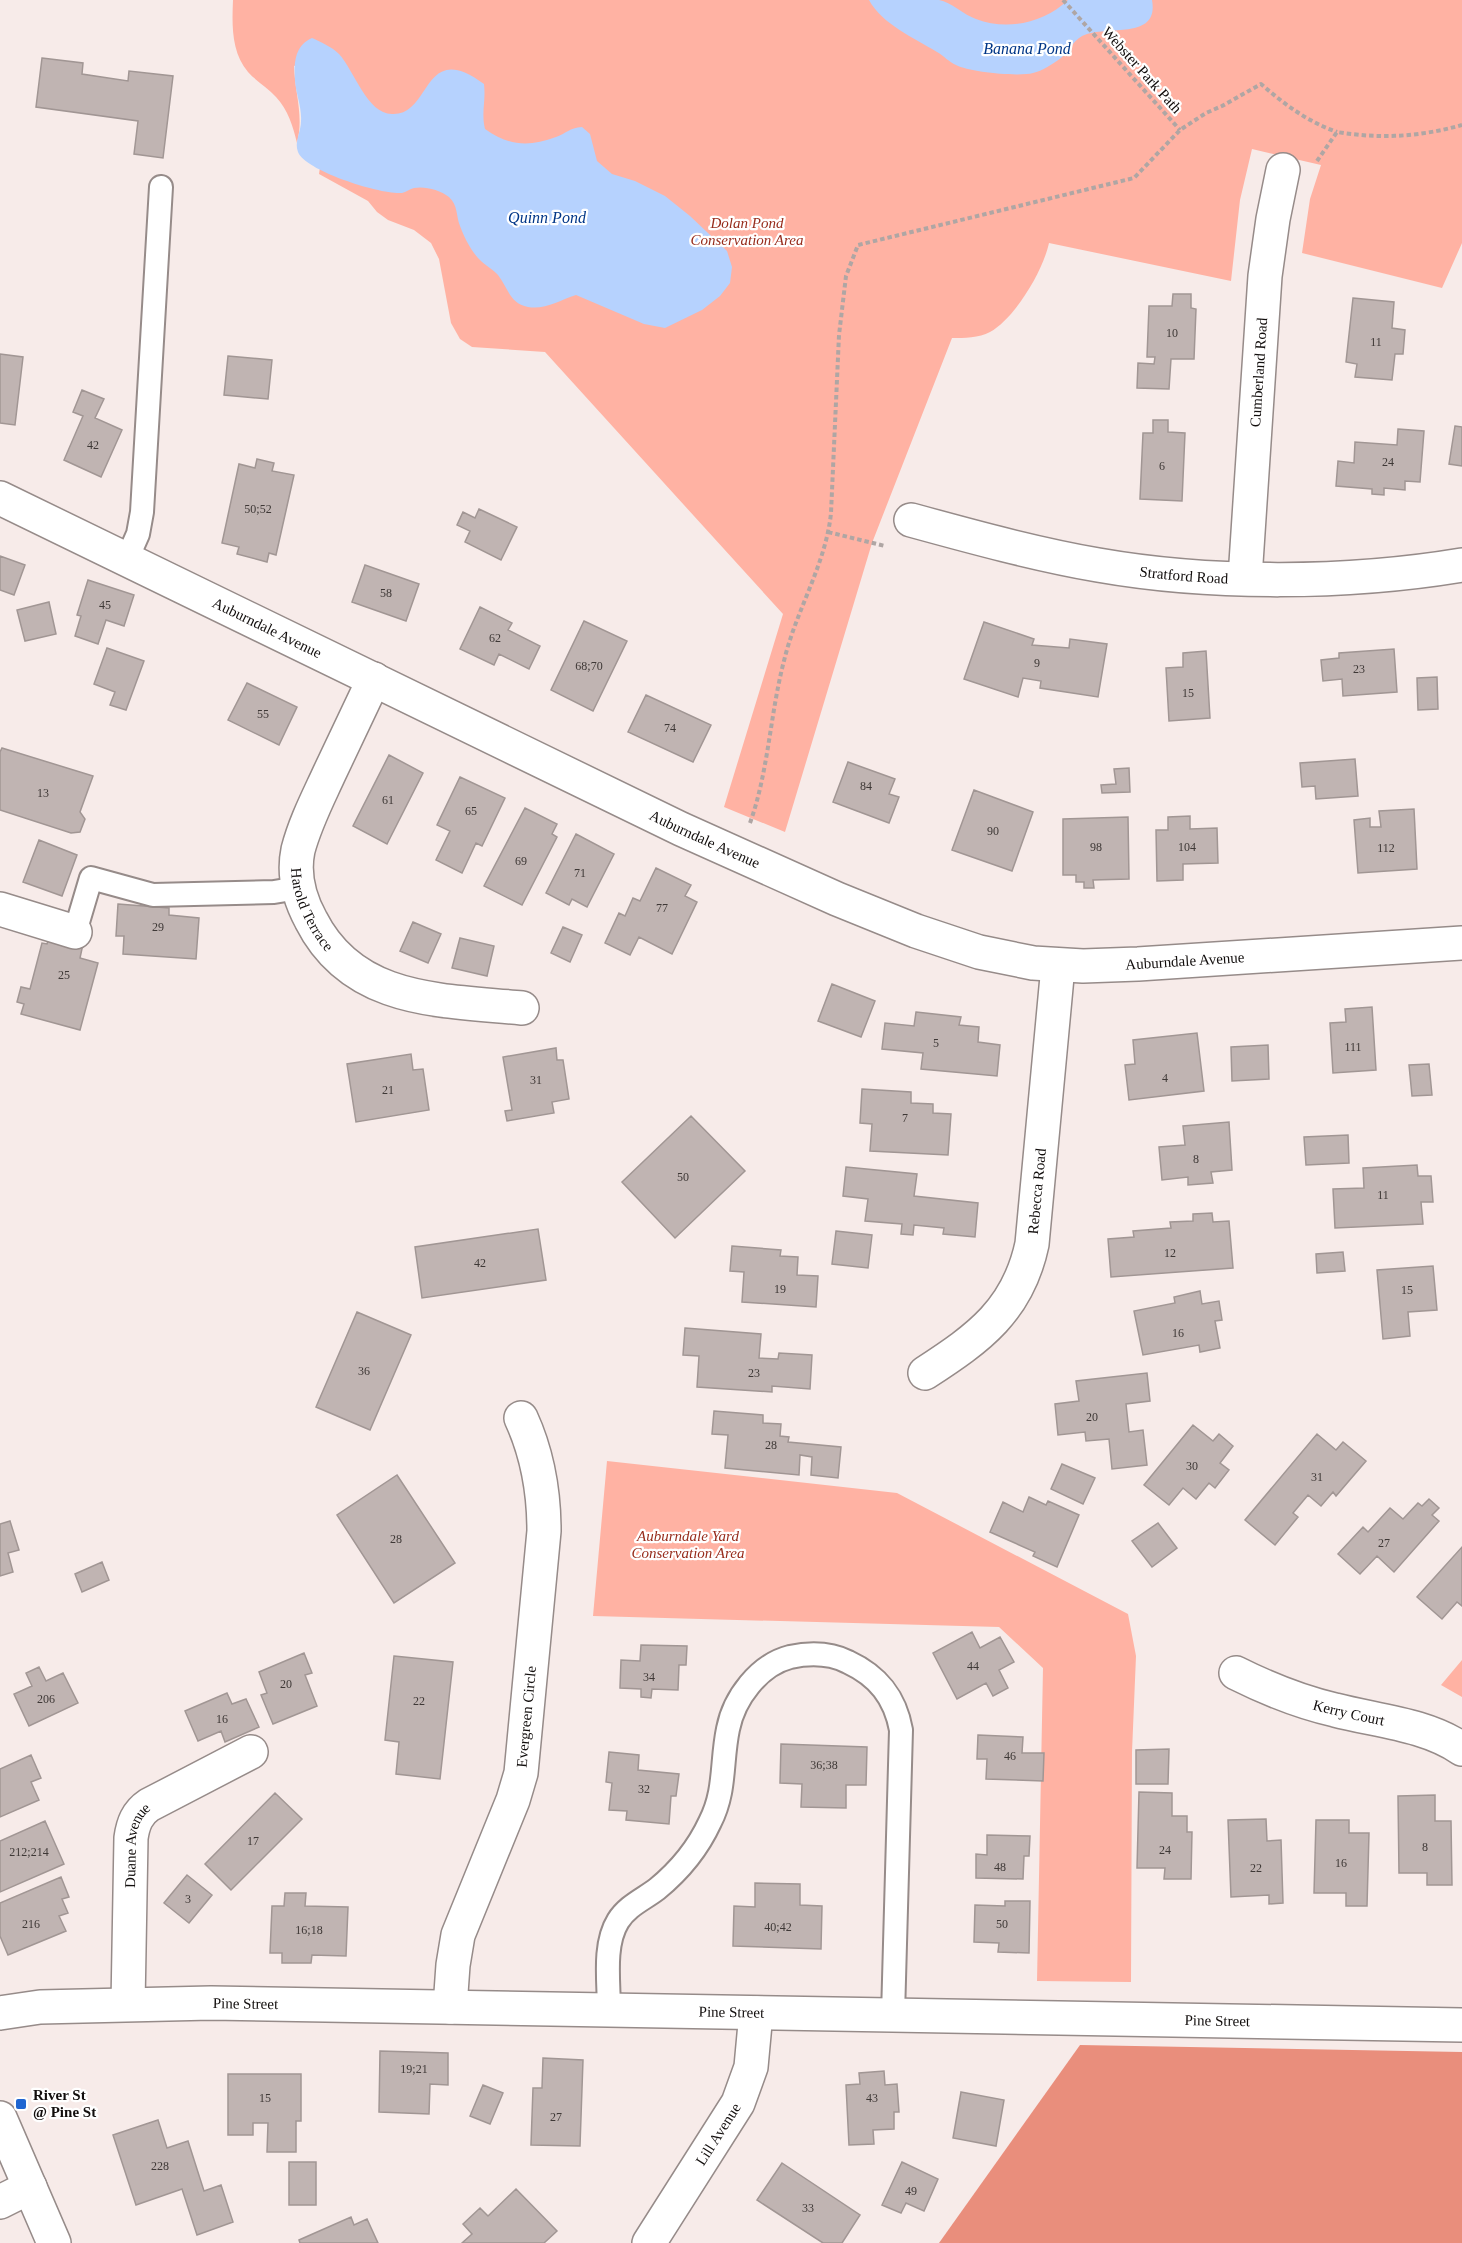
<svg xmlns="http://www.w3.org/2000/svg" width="1462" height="2243" viewBox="0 0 1462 2243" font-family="'Times New Roman',serif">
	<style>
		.green { fill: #ffb2a3 }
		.forest { fill: #e98e7c }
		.water { fill: #b6d2fe }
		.building { fill: #c0b4b2; stroke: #a19694; stroke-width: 1.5 }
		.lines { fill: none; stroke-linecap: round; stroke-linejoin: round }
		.service-casing { stroke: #968b89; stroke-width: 26 }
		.minor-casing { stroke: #968b89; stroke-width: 36 }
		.tertiary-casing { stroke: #968b89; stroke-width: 36 }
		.path { stroke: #afa6a4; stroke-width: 4; stroke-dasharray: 4.5 3; stroke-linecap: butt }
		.service { stroke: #fff; stroke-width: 22 }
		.minor { stroke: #fff; stroke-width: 33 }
		.tertiary { stroke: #fff; stroke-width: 33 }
		.poi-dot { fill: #2065d1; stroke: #fff; stroke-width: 2 }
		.labels { text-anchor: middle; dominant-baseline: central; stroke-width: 4.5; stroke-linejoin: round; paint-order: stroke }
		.number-label { font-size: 12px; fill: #3e3836 }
		.street-label { font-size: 15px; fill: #120e0d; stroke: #fff }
		.park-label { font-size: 15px; font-style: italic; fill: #972c1c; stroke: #fff }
		.poi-label { font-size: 15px; font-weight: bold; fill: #120e0d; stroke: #fff; text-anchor: start }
		.water-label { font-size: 16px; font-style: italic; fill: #003687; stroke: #fff }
	</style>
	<rect width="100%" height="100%" fill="#f7ebe9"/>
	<path class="green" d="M233 0H1462V243L1442 288 1302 253 1310 199 1321 165 1252 149 1240 200 1231 281 1049 243C1043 271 1015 318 990 332 979 338 964 338 952 338L872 543 785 832 724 807 783 614 545 352 472 347 460 339 451 323 439 259 431 243 414 230 388 220 377 212 368 201 319 174 336 54 294 66C295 93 304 117 297 143 293 126 288 110 276 97 268 88 256 81 248 72 231 52 232 24 233 0Z
		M607 1461 897 1493 1128 1614 1136 1656 1132 1752 1131 1982 1037 1981 1043 1668 999 1627 593 1616Z
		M1462 1660V1697L1441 1685Z"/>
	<path class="forest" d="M1080 2045 1462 2052V2243H939Z"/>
	<path class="water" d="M869 0C891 0 917 0 939 0 951 2 964 15 976 19 1007 31 1044 23 1068 0H1152C1159 39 1111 26 1087 34 1074 38 1070 50 1061 58 1053 64 1042 71 1033 73 1018 77 969 72 956 65 949 62 944 56 937 52 914 38 882 24 869 0Z
		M312 38C321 42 332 47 339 54 354 70 367 114 392 114 432 116 422 38 484 84 486 102 481 112 485 129 509 146 529 147 556 137 567 133 569 128 582 127L590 134 597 161 612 174 635 181 665 196 690 216 727 251 732 267 730 283 720 296 702 310 665 328 644 324 576 295C560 300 545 310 528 307 510 304 508 288 498 275 494 270 486 266 481 261 472 253 464 237 460 226 456 216 458 205 449 197 440 190 425 186 414 188 410 189 406 192 402 193 382 195 305 171 298 152 294 142 301 132 301 121 302 108 296 94 295 81 294 64 294 46 312 38Z"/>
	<path class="building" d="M42 58 83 63 82 74 128 81 129 71 173 76 163 158 134 154 138 121 36 107Z
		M1173 294H1191V308L1196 309 1194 359H1171L1169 389 1137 388 1138 363 1154 364 1155 357H1147L1149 306H1172Z
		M1353 298 1394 302 1392 328 1405 330 1403 354H1395L1392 380 1355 377 1357 364 1346 362Z
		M0 354 23 357 15 425 0 423Z
		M228 356 272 360 268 399 224 395Z
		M82 390 104 399 95 418 122 430 101 477 64 460 83 416 73 412Z
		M1153 420H1168V432L1185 433 1182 501 1140 499 1143 433H1153Z
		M1455 426 1462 427V466L1449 464Z
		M1398 429 1424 431 1420 482 1405 481V490L1384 488V495L1372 494V489L1336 486 1338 461 1354 463 1355 442 1397 445Z
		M257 459 274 463 272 471 294 475 276 555 269 553 267 562 237 554 239 547 222 543 239 464 255 468Z
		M479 509 517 527 501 560 465 542 470 531 457 525 463 512 475 518Z
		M0 556 25 565 14 595 0 590Z
		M365 565 419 584 406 621 352 602Z
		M88 580 134 595 124 626 106 620 98 644 75 636 81 616 77 615Z
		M49 602 56 634 25 641 17 610Z
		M480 607 512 623 508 630 540 646 529 669 499 654 494 665 460 649Z
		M584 621 627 641 593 711 551 690Z
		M984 622 1034 639 1032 645 1069 648 1070 639 1107 644 1098 697 1040 688 1041 681 1023 678 1018 697 964 679Z
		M107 648 144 661 126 710 110 705 115 692 94 684Z
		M1394 649 1397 692 1343 696 1342 679 1323 681 1321 660 1339 658V653Z
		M1206 651 1210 718 1169 721 1166 668 1183 667V653Z
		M1437 677 1438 709 1418 710 1417 678Z
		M247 683 297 707 279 745 228 720Z
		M646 695 711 725 693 762 628 732Z
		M2 748 93 776 80 812 85 819 80 832 71 833 0 810V752Z
		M389 755 423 773 387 844 353 826Z
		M1355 759 1358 796 1316 799 1315 786 1302 787 1300 763Z
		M848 762 895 779 889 794 899 797 889 823 833 802Z
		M1129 768 1130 792 1102 793 1101 785 1116 784 1114 769Z
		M460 777 505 798 482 846 476 843 462 873 436 860 450 831 437 825Z
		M974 790 1033 812 1012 871 952 850Z
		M525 808 557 824 552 834 557 837 522 905 484 886Z
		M1414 809 1417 869 1358 873 1354 820 1370 818V827H1381L1379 811Z
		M1190 816V829L1217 828 1218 863 1183 864V880L1157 881 1156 830H1168V817Z
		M1128 817 1129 879 1093 880 1094 888H1084V882H1076V875H1063V819Z
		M576 834 614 854 587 907 572 899 569 905 546 893Z
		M39 840 77 855 62 896 23 882Z
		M656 868 691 885 685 896 697 902 672 954 639 937 630 955 605 943 619 913 625 916 633 898 640 901Z
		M118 904 169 908V915L199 918 196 959 123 954 124 936H116Z
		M413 922 441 934 428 963 400 951Z
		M563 927 582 935 570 962 551 953Z
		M50 935 83 944 80 958 98 963 80 1030 21 1014 24 1004 17 1002 21 987 30 989 42 943 47 944Z
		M460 938 494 946 487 976 452 968Z
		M832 984 875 1001 861 1037 818 1021Z
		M1372 1007 1376 1070 1333 1073 1330 1023 1346 1022 1345 1009Z
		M916 1012 961 1017 959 1025 979 1027 978 1042 1000 1045 997 1076 921 1069 923 1053 882 1049 885 1023 914 1026Z
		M1197 1033 1204 1091 1129 1100 1125 1065 1135 1064 1133 1040Z
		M1268 1045 1269 1079 1232 1081 1231 1047Z
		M556 1048 557 1060H563L569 1099 552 1102 554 1113 507 1121 505 1111 512 1110 503 1057Z
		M411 1054 413 1070 423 1069 429 1110 356 1122 347 1064Z
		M1429 1064 1432 1095 1412 1096 1409 1065Z
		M862 1089 911 1092V1103L933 1104V1113L951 1114 948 1155 870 1151 872 1124 860 1123Z
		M691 1116 745 1171 675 1238 622 1182Z
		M1229 1122 1232 1170 1211 1172 1213 1183 1188 1185V1177L1162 1180 1159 1147 1185 1145 1183 1126Z
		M1348 1135 1349 1163 1306 1165 1304 1137Z
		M1417 1165 1418 1176H1431L1433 1202H1421L1423 1224 1335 1228 1333 1189 1364 1188 1363 1168Z
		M846 1167 917 1174 914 1196 978 1203 975 1237 943 1234 944 1228 914 1225 913 1235 901 1234 902 1224 865 1221 868 1199 843 1196Z
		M1212 1213 1213 1222 1229 1221 1233 1268 1111 1277 1108 1239 1134 1237 1133 1231 1171 1228 1170 1222 1193 1221V1214Z
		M538 1229 546 1280 422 1298 415 1247Z
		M836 1231 872 1235 868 1268 832 1264Z
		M732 1246 781 1250 780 1256 798 1257 797 1275 818 1276 816 1307 742 1302 744 1272 730 1271Z
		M1343 1252 1345 1271 1317 1273 1316 1254Z
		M1433 1266 1437 1310 1408 1312 1410 1336 1383 1339 1377 1270Z
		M1200 1291 1202 1304 1219 1301 1222 1320 1215 1321 1220 1348 1200 1352 1199 1345 1143 1355 1134 1311 1175 1303 1174 1297Z
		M357 1312 411 1335 370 1430 316 1407Z
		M685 1328 761 1334 759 1358 778 1359 779 1353 812 1355 810 1389 772 1386V1392L697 1387 699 1356 683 1355Z
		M1147 1373 1150 1401 1126 1404 1129 1432 1143 1430 1147 1465 1112 1469 1109 1439 1086 1441 1085 1432 1058 1435 1055 1404 1079 1401 1076 1381Z
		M714 1411 763 1415V1423L781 1424 780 1436 789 1437 788 1442 841 1447 838 1478 811 1475 812 1457 800 1455 799 1475 725 1468 728 1435 712 1434Z
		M1193 1425 1213 1441 1219 1434 1233 1446 1220 1463 1229 1470 1215 1488 1209 1483 1196 1499 1183 1488 1169 1505 1144 1485Z
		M1317 1434 1336 1450 1343 1442 1366 1461 1336 1496 1333 1492 1321 1506 1308 1495 1293 1513 1298 1517 1275 1545 1245 1520Z
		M1062 1464 1095 1478 1083 1504 1051 1489Z
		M397 1475 455 1563 394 1603 337 1515Z
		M1029 1497 1046 1505 1048 1501 1079 1515 1057 1567 1033 1556 1035 1552 990 1532 1003 1502 1023 1512Z
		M1429 1499 1439 1508 1432 1515 1439 1521 1394 1572 1377 1556 1360 1574 1338 1554 1363 1527 1368 1532 1390 1508 1403 1519 1418 1503 1422 1506Z
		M10 1521 19 1550 8 1553 13 1572 0 1576V1524Z
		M1158 1523 1177 1548 1152 1567 1132 1541Z
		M1462 1547V1606L1457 1602 1442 1619 1417 1597Z
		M102 1562 109 1580 82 1592 75 1574Z
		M972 1632 980 1648 1000 1637 1014 1662 999 1670 1008 1688 993 1696 986 1683 957 1699 933 1653Z
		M641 1645 687 1646 686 1665H679L678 1690 652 1689 651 1698 641 1697V1689L620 1688 621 1660 640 1661Z
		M304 1653 312 1673 305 1675 317 1706 273 1724 261 1695 267 1693 259 1672Z
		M394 1656 453 1662 440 1779 396 1774 399 1742 385 1740Z
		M39 1667 46 1681 63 1673 78 1703 29 1726 14 1694 32 1686 26 1673Z
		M227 1693 232 1704 246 1699 259 1727 225 1742 221 1731 198 1741 185 1711Z
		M978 1735 1023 1737 1022 1753H1044L1043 1781 986 1779 987 1759H977Z
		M781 1744 867 1747 866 1785H846V1808L801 1807 802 1784 780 1783Z
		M1169 1749 1168 1784H1136V1750Z
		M609 1752 639 1755 638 1770 679 1774 676 1796H671L669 1824 626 1820 627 1811 609 1810 612 1783 606 1782Z
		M31 1755 41 1778 31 1782 39 1800 0 1817V1769Z
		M1139 1792 1172 1793V1816H1187V1832H1192L1191 1879H1164L1165 1868H1137Z
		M275 1793 302 1819 231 1890 205 1864Z
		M1435 1795V1821H1451L1452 1885H1427V1873H1399L1398 1796Z
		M1266 1819 1267 1841 1281 1840 1283 1903 1269 1904V1895L1231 1897 1228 1820Z
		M1316 1820H1349V1833H1369L1367 1906H1346V1893H1314Z
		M45 1821 64 1864 0 1892V1841Z
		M987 1835 1030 1836 1029 1856H1024L1023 1879 976 1878V1854L987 1855Z
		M187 1875 212 1895 189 1923 164 1903Z
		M61 1877 69 1897 62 1899 68 1913 59 1916 66 1931 8 1955 0 1936V1903Z
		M755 1883 800 1884V1905L822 1906 821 1949 733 1946 734 1906 755 1907Z
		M285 1893H306L305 1906 348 1907 346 1956 312 1955 311 1963H282V1953H270L272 1906H284Z
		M1005 1901H1030L1029 1953 998 1952 999 1943 974 1942 975 1905 1005 1906Z
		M380 2051 448 2053V2085L430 2084 429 2114 379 2112Z
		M543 2058 583 2060 580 2146 531 2145 533 2088H542Z
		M884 2071 885 2085 897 2084 899 2112H894V2129L873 2130 874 2144 849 2145 846 2085 860 2084 859 2073Z
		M228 2074H301V2121H296V2152H267L268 2123H253V2135H228Z
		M483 2085 503 2093 490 2124 470 2116Z
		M961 2092 1004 2100 996 2146 953 2138Z
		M158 2120 167 2148 188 2141 204 2191 221 2185 233 2222 197 2235 182 2189 136 2205 113 2135Z
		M289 2162H316V2205H289Z
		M902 2162 938 2179 924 2211 906 2203 901 2213 882 2205Z
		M782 2163 860 2215 842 2243H823L757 2200Z
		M516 2189 557 2231 544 2243H462L472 2234 463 2224 480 2208 488 2216Z
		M351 2217 354 2225 367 2219 378 2243H300L299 2240Z"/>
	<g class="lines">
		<g class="service-casing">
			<path id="service" d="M127 559 138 534 142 512 161 187
				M75 932 91 878 153 895 274 892 298 888
				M609 2010C609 1983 603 1945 618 1921 627 1906 644 1899 657 1889 679 1871 698 1848 710 1822 726 1791 721 1762 728 1729 734 1698 759 1665 790 1657 809 1653 830 1653 848 1662 878 1676 895 1697 901 1730L893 2015"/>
		</g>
		<g class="minor-casing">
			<g id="minor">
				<path id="s1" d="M911 520C973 537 1035 554 1098 565 1212 585 1348 584 1462 565"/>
				<path id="s2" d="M1245 578 1265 276 1273 219 1283 170"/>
				<path id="s3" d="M374 679C359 711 344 742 329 774 318 798 305 823 298 850 293 874 299 898 311 920 353 1003 440 1000 522 1008"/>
				<path d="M0 909 75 932"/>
				<path id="s4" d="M925 1373C979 1338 1018 1310 1032 1244L1058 966"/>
				<path id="s5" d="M1236 1673C1268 1689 1300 1702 1335 1710 1377 1721 1425 1724 1462 1749"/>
				<path id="s6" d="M128 2004 131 1838C133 1824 137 1813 149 1805L251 1752"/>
				<path id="s7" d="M450 2007 453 1965 458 1935 513 1800 521 1773 544 1531C544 1491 538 1455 521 1418"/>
				<path id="s8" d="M0 2013 40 2007 211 2003 1462 2025"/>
				<path d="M0 2202 30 2187"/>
				<path id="s9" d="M649 2243 738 2103 751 2067 756 2013"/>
			</g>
		</g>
		<g class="tertiary-casing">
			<g id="tertiary">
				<path id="s10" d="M0 498 681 829 837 899 916 931 979 952 1033 963 1083 966 1138 964 1462 943"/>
				<path d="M0 2118 54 2243"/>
			</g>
		</g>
		<path class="path" d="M1063 0 1180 130
			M1317 161 1337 132C1380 139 1419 137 1462 125
			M828 532 885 546
			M750 823C769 770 770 712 785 657 797 609 826 563 831 513L839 335 846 276 858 245 1134 178 1180 130 1206 113 1222 106 1261 84C1284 104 1308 122 1337 132"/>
		<use href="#service" class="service"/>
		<use href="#minor" class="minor"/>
		<use href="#tertiary" class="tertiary"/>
	</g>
	<rect class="poi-dot" x="15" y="2098" width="12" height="12" rx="3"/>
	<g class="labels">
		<g class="number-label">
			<text x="1172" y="333">10</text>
			<text x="1376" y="342">11</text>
			<text x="93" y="445">42</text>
			<text x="1388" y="462">24</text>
			<text x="1162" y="466">6</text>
			<text x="258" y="509">50;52</text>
			<text x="386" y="593">58</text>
			<text x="105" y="605">45</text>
			<text x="495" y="638">62</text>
			<text x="1037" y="663">9</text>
			<text x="589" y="666">68;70</text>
			<text x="1359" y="669">23</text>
			<text x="1188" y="693">15</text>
			<text x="263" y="714">55</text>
			<text x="670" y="728">74</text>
			<text x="866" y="786">84</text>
			<text x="43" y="793">13</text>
			<text x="388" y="800">61</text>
			<text x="471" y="811">65</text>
			<text x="993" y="831">90</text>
			<text x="1096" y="847">98</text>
			<text x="1187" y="847">104</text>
			<text x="1386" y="848">112</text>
			<text x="521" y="861">69</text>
			<text x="580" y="873">71</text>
			<text x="662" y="908">77</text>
			<text x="158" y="927">29</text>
			<text x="64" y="975">25</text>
			<text x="936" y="1043">5</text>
			<text x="1353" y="1047">111</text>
			<text x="1165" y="1078">4</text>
			<text x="536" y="1080">31</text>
			<text x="388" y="1090">21</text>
			<text x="905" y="1118">7</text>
			<text x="1196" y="1159">8</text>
			<text x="683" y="1177">50</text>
			<text x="1383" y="1195">11</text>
			<text x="1170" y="1253">12</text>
			<text x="480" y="1263">42</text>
			<text x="780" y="1289">19</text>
			<text x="1407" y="1290">15</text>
			<text x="1178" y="1333">16</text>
			<text x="364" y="1371">36</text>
			<text x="754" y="1373">23</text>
			<text x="1092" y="1417">20</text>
			<text x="771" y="1445">28</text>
			<text x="1192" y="1466">30</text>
			<text x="1317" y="1477">31</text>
			<text x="396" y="1539">28</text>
			<text x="1384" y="1543">27</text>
			<text x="973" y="1666">44</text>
			<text x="649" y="1677">34</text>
			<text x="286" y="1684">20</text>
			<text x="46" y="1699">206</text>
			<text x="419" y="1701">22</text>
			<text x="222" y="1719">16</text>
			<text x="1010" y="1756">46</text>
			<text x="824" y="1765">36;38</text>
			<text x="644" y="1789">32</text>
			<text x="253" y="1841">17</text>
			<text x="1425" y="1847">8</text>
			<text x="1165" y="1850">24</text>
			<text x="29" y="1852">212;214</text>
			<text x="1341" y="1863">16</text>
			<text x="1000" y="1867">48</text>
			<text x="1256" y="1868">22</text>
			<text x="188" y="1899">3</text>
			<text x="31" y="1924">216</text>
			<text x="1002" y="1924">50</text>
			<text x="778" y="1927">40;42</text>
			<text x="309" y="1930">16;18</text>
			<text x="414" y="2069">19;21</text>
			<text x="265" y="2098">15</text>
			<text x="872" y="2098">43</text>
			<text x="556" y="2117">27</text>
			<text x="160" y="2166">228</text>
			<text x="911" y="2191">49</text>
			<text x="808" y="2208">33</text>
		</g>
		<g class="street-label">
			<text transform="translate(1142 70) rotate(48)">Webster Park Path</text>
			<text stroke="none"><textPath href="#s2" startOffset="206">Cumberland Road</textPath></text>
			<text stroke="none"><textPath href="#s1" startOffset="279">Stratford Road</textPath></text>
			<text stroke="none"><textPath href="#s10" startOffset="297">Auburndale Avenue</textPath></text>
			<text stroke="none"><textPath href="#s10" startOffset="783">Auburndale Avenue</textPath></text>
			<text stroke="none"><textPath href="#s3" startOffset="250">Harold Terrace</textPath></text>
			<text stroke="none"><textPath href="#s10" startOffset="1287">Auburndale Avenue</textPath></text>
			<text stroke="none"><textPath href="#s4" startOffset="226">Rebecca Road</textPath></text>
			<text stroke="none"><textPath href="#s5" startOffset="120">Kerry Court</textPath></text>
			<text stroke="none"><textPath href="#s7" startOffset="303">Evergreen Circle</textPath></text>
			<text stroke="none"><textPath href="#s6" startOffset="160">Duane Avenue</textPath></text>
			<text stroke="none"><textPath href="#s8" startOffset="246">Pine Street</textPath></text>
			<text stroke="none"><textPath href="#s8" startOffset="732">Pine Street</textPath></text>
			<text stroke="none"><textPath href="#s8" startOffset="1218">Pine Street</textPath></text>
			<text stroke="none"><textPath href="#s9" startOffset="129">Lill Avenue</textPath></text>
		</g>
		<g class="park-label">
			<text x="747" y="223">Dolan Pond<tspan x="747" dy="17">Conservation Area</tspan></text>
			<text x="688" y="1536">Auburndale Yard<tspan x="688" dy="17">Conservation Area</tspan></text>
		</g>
		<g class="poi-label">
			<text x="33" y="2095">River St<tspan x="33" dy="17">@ Pine St</tspan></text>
		</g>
		<g class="water-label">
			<text x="1027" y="48">Banana Pond</text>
			<text x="547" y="217">Quinn Pond</text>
		</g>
	</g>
</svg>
